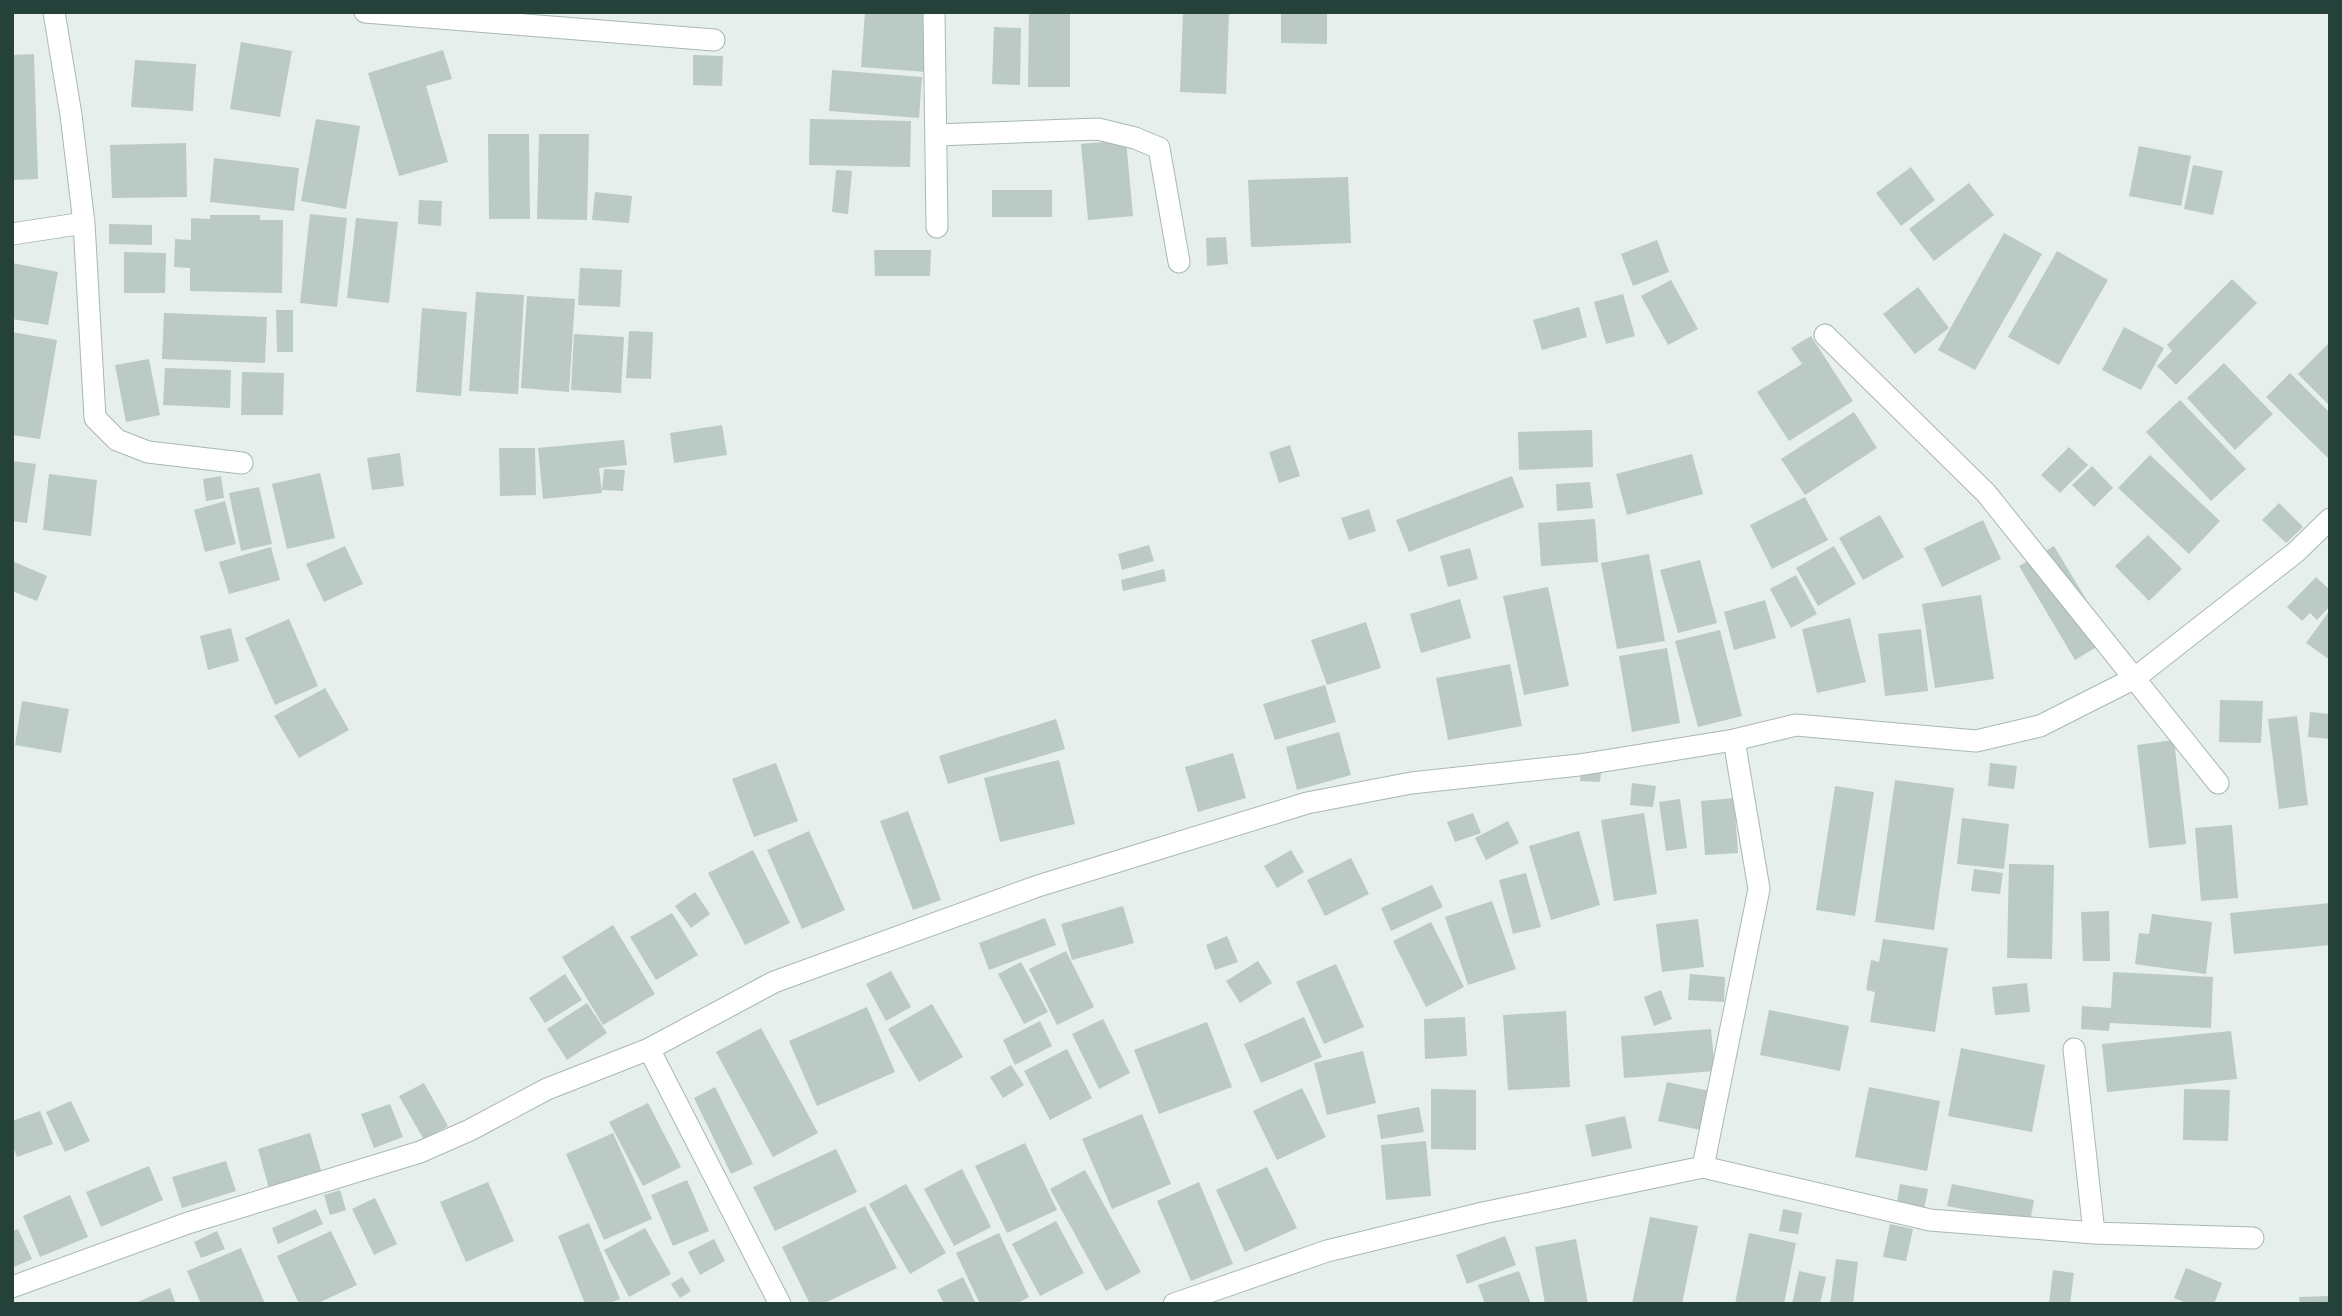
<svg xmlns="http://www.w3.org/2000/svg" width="2342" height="1316" viewBox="0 0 2342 1316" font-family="Ubuntu,sans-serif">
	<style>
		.building { fill: #bbcac4 }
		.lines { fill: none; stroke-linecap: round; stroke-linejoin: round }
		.street-casing { stroke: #a8b8b2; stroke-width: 23 }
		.street { stroke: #fff; stroke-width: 21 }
	</style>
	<rect width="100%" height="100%" fill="#e6efeb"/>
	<path class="building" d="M865 12 930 13 926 72 861 67Z
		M1029 12H1070V87H1028Z
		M1183 12H1229L1226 94 1180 92Z
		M1281 12H1327V44L1281 43Z
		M994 27 1021 28 1020 85 992 84Z
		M241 42 292 51 280 117 230 109Z
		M443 50 452 79 426 86 448 162 399 176 368 73Z
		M34 54 38 179 12 180V55Z
		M693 55 723 56 722 86 693 85Z
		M135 60 196 64 193 111 131 107Z
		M832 70 922 77 919 118 829 111Z
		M316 119 360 126 346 209 301 201Z
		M810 119 911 121 910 167 809 165Z
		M488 134H529L530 219H489Z
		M539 134H589L587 220 537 219Z
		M1126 140 1133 216 1088 220 1081 144Z
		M186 143 187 197 112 198 110 145Z
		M2139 146 2191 156 2181 206 2129 196Z
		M214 158 299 168 294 211 210 202Z
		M2193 165 2223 171 2213 215 2184 209Z
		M1911 167 1935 200 1901 226 1876 193Z
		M836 170 852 171 848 214 832 212Z
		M1348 177 1351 243 1251 247 1248 180Z
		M1969 183 1994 215 1934 261 1909 229Z
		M992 190H1052V217H992Z
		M595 192 632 196 629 223 592 220Z
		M419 200 442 201 441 226 418 224Z
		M310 214 347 218 337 307 300 303Z
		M210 215H260V220H283L282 293 190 291V268L174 267 175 239 191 240V218L210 219Z
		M356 218 398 222 389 303 347 298Z
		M109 224 152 225V245L109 244Z
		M2004 233 2042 254 1975 370 1938 350Z
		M1226 237 1228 264 1207 266 1206 238Z
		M1657 240 1669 272 1633 286 1621 254Z
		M874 250H931L930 276H875Z
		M2057 251 2108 280 2059 365 2008 337Z
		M124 252 166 253 165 293H124Z
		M12 263 58 272 48 325 12 319Z
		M580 268 622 270 620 307 578 305Z
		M2232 279 2257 303 2176 385 2157 366 2172 351 2167 345Z
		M1671 280 1698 329 1668 345 1641 296Z
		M1918 287 1949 328 1915 354 1883 314Z
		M476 292 524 295 518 394 469 391Z
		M1623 294 1635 336 1606 344 1594 302Z
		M527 296 575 299 569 392 521 388Z
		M1579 307 1587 337 1542 350 1533 320Z
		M422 308 467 312 461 396 416 392Z
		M276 310H293V352H277Z
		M164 313 267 317 265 363 162 359Z
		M2124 327 2164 348 2141 390 2102 370Z
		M629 331 653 332 651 379 626 378Z
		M12 332 57 340 40 439 12 435Z
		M574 334 624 337 621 393 571 390Z
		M1811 336 1853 401 1789 441 1757 392 1802 364 1791 348Z
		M2330 342V406L2298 374Z
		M149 359 160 415 126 422 115 365Z
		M2224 363 2273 414 2235 450 2187 398Z
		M165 368 231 370 230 408 163 405Z
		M242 372 284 373 283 415H241Z
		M2290 373 2330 413V460L2266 397Z
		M2180 400 2246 469 2211 501 2146 432Z
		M1854 412 1877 448 1805 495 1781 459Z
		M722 425 727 455 674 463 670 433Z
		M1592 430 1593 467 1519 470 1518 432Z
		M624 440 627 465 599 468 602 493 543 499 538 448Z
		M1290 445 1300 476 1279 483 1269 452Z
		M2069 447 2088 465 2060 493 2041 475Z
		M499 448H535L536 495 500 496Z
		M400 453 404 486 372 490 367 458Z
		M1692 454 1703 494 1627 515 1616 474Z
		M2150 455 2220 521 2189 554 2118 488Z
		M12 461 36 464 27 523 12 521Z
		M2092 466 2113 488 2094 507 2072 485Z
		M604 469 625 470 623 491 602 490Z
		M320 473 335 538 287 549 272 484Z
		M49 474 97 480 91 536 43 530Z
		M221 476 224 498 206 501 203 479Z
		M1512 476 1524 507 1409 552 1396 520Z
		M1590 482 1593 508 1557 511 1556 484Z
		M259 487 272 544 241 551 229 493Z
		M1805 497 1828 540 1772 569 1750 525Z
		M225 501 236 544 205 552 194 510Z
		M2279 503 2303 527 2286 543 2262 520Z
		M1369 509 1376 531 1349 540 1341 518Z
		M1880 515 1904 557 1863 580 1839 538Z
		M1595 519 1598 562 1541 566 1538 523Z
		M1983 520 2001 559 1942 587 1924 548Z
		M2148 535 2182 569 2149 601 2115 566Z
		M1149 545 1154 561 1122 570 1118 554Z
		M345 546 363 584 324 602 306 564Z
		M1834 546 1856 584 1818 606 1796 568Z
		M2054 546 2110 639 2075 660 2019 566Z
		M271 547 280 580 229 594 219 562Z
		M1470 548 1478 579 1448 587 1440 556Z
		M1649 554 1665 641 1617 649 1601 563Z
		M1700 560 1717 623 1678 633 1660 570Z
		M12 561 47 576 37 601 12 591Z
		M1164 569 1166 581 1123 591 1121 580Z
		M1796 575 1817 614 1791 628 1770 589Z
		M2316 577 2330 590V606L2317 620 2310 613 2302 621 2287 607Z
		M1548 587 1569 686 1524 695 1503 596Z
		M1981 595 1994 679 1935 688 1922 604Z
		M1460 599 1471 638 1421 653 1410 614Z
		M1765 600 1776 638 1734 650 1724 612Z
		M2330 610V660L2306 643Z
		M1850 618 1866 682 1817 693 1802 629Z
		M289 619 318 686 275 705 245 638Z
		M1366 622 1381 668 1327 685 1311 640Z
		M231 628 239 661 208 670 200 636Z
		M1921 629 1928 691 1885 696 1878 634Z
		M1720 630 1742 716 1698 727 1675 641Z
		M1667 648 1680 723 1632 732 1619 656Z
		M1510 664 1522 726 1448 740 1436 678Z
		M1325 685 1336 722 1275 740 1263 704Z
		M325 688 349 730 299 758 274 716Z
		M2220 700 2263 701 2261 743 2219 742Z
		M22 701 69 709 61 753 15 745Z
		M2310 712 2330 714V739L2308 737Z
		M2297 716 2308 805 2279 809 2268 719Z
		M1056 719 1065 749 948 784 939 756Z
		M1339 732 1351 775 1297 790 1286 747Z
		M2174 740 2186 844 2149 848 2137 745Z
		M1233 753 1246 798 1198 812 1185 767Z
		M1059 760 1075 824 1000 842 984 778Z
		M776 763 798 821 754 837 732 779Z
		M1990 763 2017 766 2014 789 1988 786Z
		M1581 771 1601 772 1600 782 1580 781Z
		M1895 780 1954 788 1934 930 1875 922Z
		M1632 783 1656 786 1653 807 1630 805Z
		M1835 786 1874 792 1855 916 1816 910Z
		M1734 798 1738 853 1705 855 1701 801Z
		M1680 799 1687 848 1666 851 1659 802Z
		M908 811 941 900 913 910 880 821Z
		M1473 813 1481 833 1455 842 1447 822Z
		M1644 813 1657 894 1614 901 1601 820Z
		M1962 818 2009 824 2004 869 1957 864Z
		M1508 821 1519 843 1486 860 1475 838Z
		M2232 825 2238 898 2201 901 2195 828Z
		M809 831 845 910 802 929 767 850Z
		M1579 831 1600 905 1551 920 1529 846Z
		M753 850 790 923 745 945 708 873Z
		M1291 850 1304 872 1277 888 1264 866Z
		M1351 858 1369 894 1325 916 1307 880Z
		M2009 864 2054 865 2052 959 2007 958Z
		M1974 869 2003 873 2000 894 1971 891Z
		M1526 873 1541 927 1513 934 1499 880Z
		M1432 885 1443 907 1391 931 1381 908Z
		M695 892 710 914 691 928 675 906Z
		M1492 901 1516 969 1468 985 1445 917Z
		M2330 903V945L2234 954 2230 913Z
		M1123 906 1134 943 1072 960 1061 924Z
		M2109 911 2110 961H2083L2081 912Z
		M672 913 698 955 656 980 630 937Z
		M2152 914 2212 922 2206 974 2135 964 2139 933 2149 934Z
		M1045 918 1056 945 989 970 979 943Z
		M1698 919 1704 967 1662 972 1656 924Z
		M1431 922 1464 987 1426 1007 1393 941Z
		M613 925 655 994 603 1025 562 957Z
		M1227 936 1238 962 1215 970 1206 945Z
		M1883 939 1948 948 1935 1032 1870 1022 1875 992 1866 990 1871 960 1879 962Z
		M1066 951 1094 1007 1057 1025 1029 969Z
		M1258 961 1272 983 1240 1003 1226 981Z
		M1021 962 1048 1012 1024 1024 998 974Z
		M1336 964 1364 1027 1324 1044 1296 982Z
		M891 971 911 1007 886 1021 866 984Z
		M2113 972 2213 977 2211 1028 2110 1023 2109 1031 2081 1029 2082 1006 2111 1008Z
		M565 974 582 1000 545 1023 529 998Z
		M1690 974 1725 977 1724 1002 1688 1000Z
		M2027 983 2030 1012 1995 1015 1992 987Z
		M1661 990 1672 1019 1654 1026 1644 997Z
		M587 1003 607 1033 567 1060 547 1029Z
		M932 1004 963 1057 919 1082 888 1029Z
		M867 1007 895 1072 817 1106 789 1041Z
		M1769 1010 1849 1026 1840 1071 1760 1055Z
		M1566 1011 1570 1087 1508 1090 1503 1015Z
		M1304 1017 1322 1057 1261 1083 1244 1044Z
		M1465 1017 1467 1056 1425 1059 1424 1019Z
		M1103 1019 1130 1073 1099 1089 1072 1034Z
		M1040 1021 1052 1046 1015 1065 1003 1040Z
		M1207 1022 1232 1087 1159 1114 1134 1050Z
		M761 1028 818 1133 773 1157 716 1052Z
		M1711 1029 1715 1071 1624 1078 1621 1036Z
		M2231 1031 2237 1079 2107 1092 2102 1044Z
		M1961 1048 2045 1065 2032 1132 1948 1116Z
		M1067 1049 1092 1098 1050 1120 1024 1071Z
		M1363 1051 1376 1103 1327 1115 1314 1063Z
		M1011 1065 1024 1085 1003 1098 990 1077Z
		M1667 1082 1714 1092 1705 1131 1658 1121Z
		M424 1083 448 1126 424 1140 399 1096Z
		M715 1087 753 1164 731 1174 694 1098Z
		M1869 1087 1940 1101 1927 1171 1855 1157Z
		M1302 1088 1326 1137 1277 1160 1253 1111Z
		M1431 1089 1476 1090V1150L1431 1149Z
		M2184 1089 2230 1090 2228 1141 2183 1140Z
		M71 1101 90 1141 65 1152 46 1112Z
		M648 1103 681 1167 643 1186 609 1122Z
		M390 1104 403 1137 374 1148 361 1114Z
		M1419 1107 1424 1132 1381 1139 1377 1115Z
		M40 1111 53 1144 17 1157 12 1144V1121Z
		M1142 1114 1171 1184 1112 1209 1082 1139Z
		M1625 1116 1632 1148 1592 1157 1585 1125Z
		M310 1133 323 1177 270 1192 258 1149Z
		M613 1133 652 1219 604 1240 566 1154Z
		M1426 1141 1431 1196 1386 1200 1381 1145Z
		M1025 1143 1057 1210 1007 1233 975 1166Z
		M836 1149 857 1192 775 1231 753 1187Z
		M226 1161 236 1191 182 1208 172 1177Z
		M149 1166 163 1200 101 1227 86 1192Z
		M1267 1167 1297 1228 1245 1252 1216 1190Z
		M962 1169 991 1227 954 1246 924 1189Z
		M1085 1170 1141 1272 1106 1291 1050 1189Z
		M687 1180 709 1231 673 1246 651 1195Z
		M488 1182 514 1241 466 1262 440 1202Z
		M1199 1182 1233 1264 1191 1281 1157 1201Z
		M906 1184 946 1253 910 1274 869 1204Z
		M1900 1184 1928 1189 1923 1215 1896 1210Z
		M1952 1184 2034 1200 2030 1222 1947 1206Z
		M340 1190 346 1210 330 1215 324 1195Z
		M70 1195 88 1237 40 1257 23 1216Z
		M375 1198 397 1244 374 1255 352 1209Z
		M865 1206 897 1268 823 1304H810L782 1247Z
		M316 1209 323 1224 278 1244 272 1228Z
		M1783 1209 1802 1213 1798 1234 1779 1231Z
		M1650 1217 1698 1226 1682 1304H1632Z
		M1056 1221 1084 1273 1040 1296 1012 1244Z
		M589 1223 620 1299 608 1304H585L558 1236Z
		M1890 1224 1913 1229 1906 1261 1883 1257Z
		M645 1228 671 1274 629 1297 604 1250Z
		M18 1229 32 1259 12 1268V1231Z
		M217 1231 225 1249 201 1258 194 1242Z
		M331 1231 357 1285 316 1304H299L277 1256Z
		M999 1233 1029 1297 1016 1304H980L956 1253Z
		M1749 1233 1796 1243 1784 1304H1735Z
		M1505 1236 1516 1265 1467 1284 1456 1255Z
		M714 1239 725 1261 700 1275 688 1252Z
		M1576 1239 1588 1304H1545L1535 1247Z
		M241 1248 265 1304H201L187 1271Z
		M1836 1259 1858 1262 1853 1304H1830Z
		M2186 1268 2222 1283 2214 1304H2188L2174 1298Z
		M2053 1270 2074 1273 2070 1304H2049Z
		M1519 1271 1531 1304H1485L1478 1285Z
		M1799 1271 1826 1277 1820 1304H1792Z
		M682 1277 691 1291 680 1298 671 1284Z
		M963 1277 976 1304H944L937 1290Z
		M170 1288 176 1304H133Z
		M2330 1296V1304H2300L2299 1297Z"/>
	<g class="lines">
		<g class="street-casing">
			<path id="street" d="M54 12 71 115 84 223 95 418 117 440 148 452 242 463
				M365 12 714 40
				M934 12 937 227
				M936 135 1098 129 1135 138 1159 148 1179 262
				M12 234 84 223
				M1825 335 1986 493 2218 783
				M649 1049 780 1304
				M2074 1049 2094 1233
				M1703 1167 1759 889 1734 740
				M12 1287 188 1223 420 1152 470 1130 547 1089 649 1049 774 982 1038 886 1307 803 1411 783 1579 765 1734 740 1796 725 1976 741 2040 726 2135 678 2296 552 2330 519
				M1174 1304 1327 1251 1483 1213 1703 1167 1930 1220 2094 1233 2253 1238"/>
		</g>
		<use href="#street" class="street"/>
	</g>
	<rect width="2342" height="1316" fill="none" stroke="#24423a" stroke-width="28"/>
</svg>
